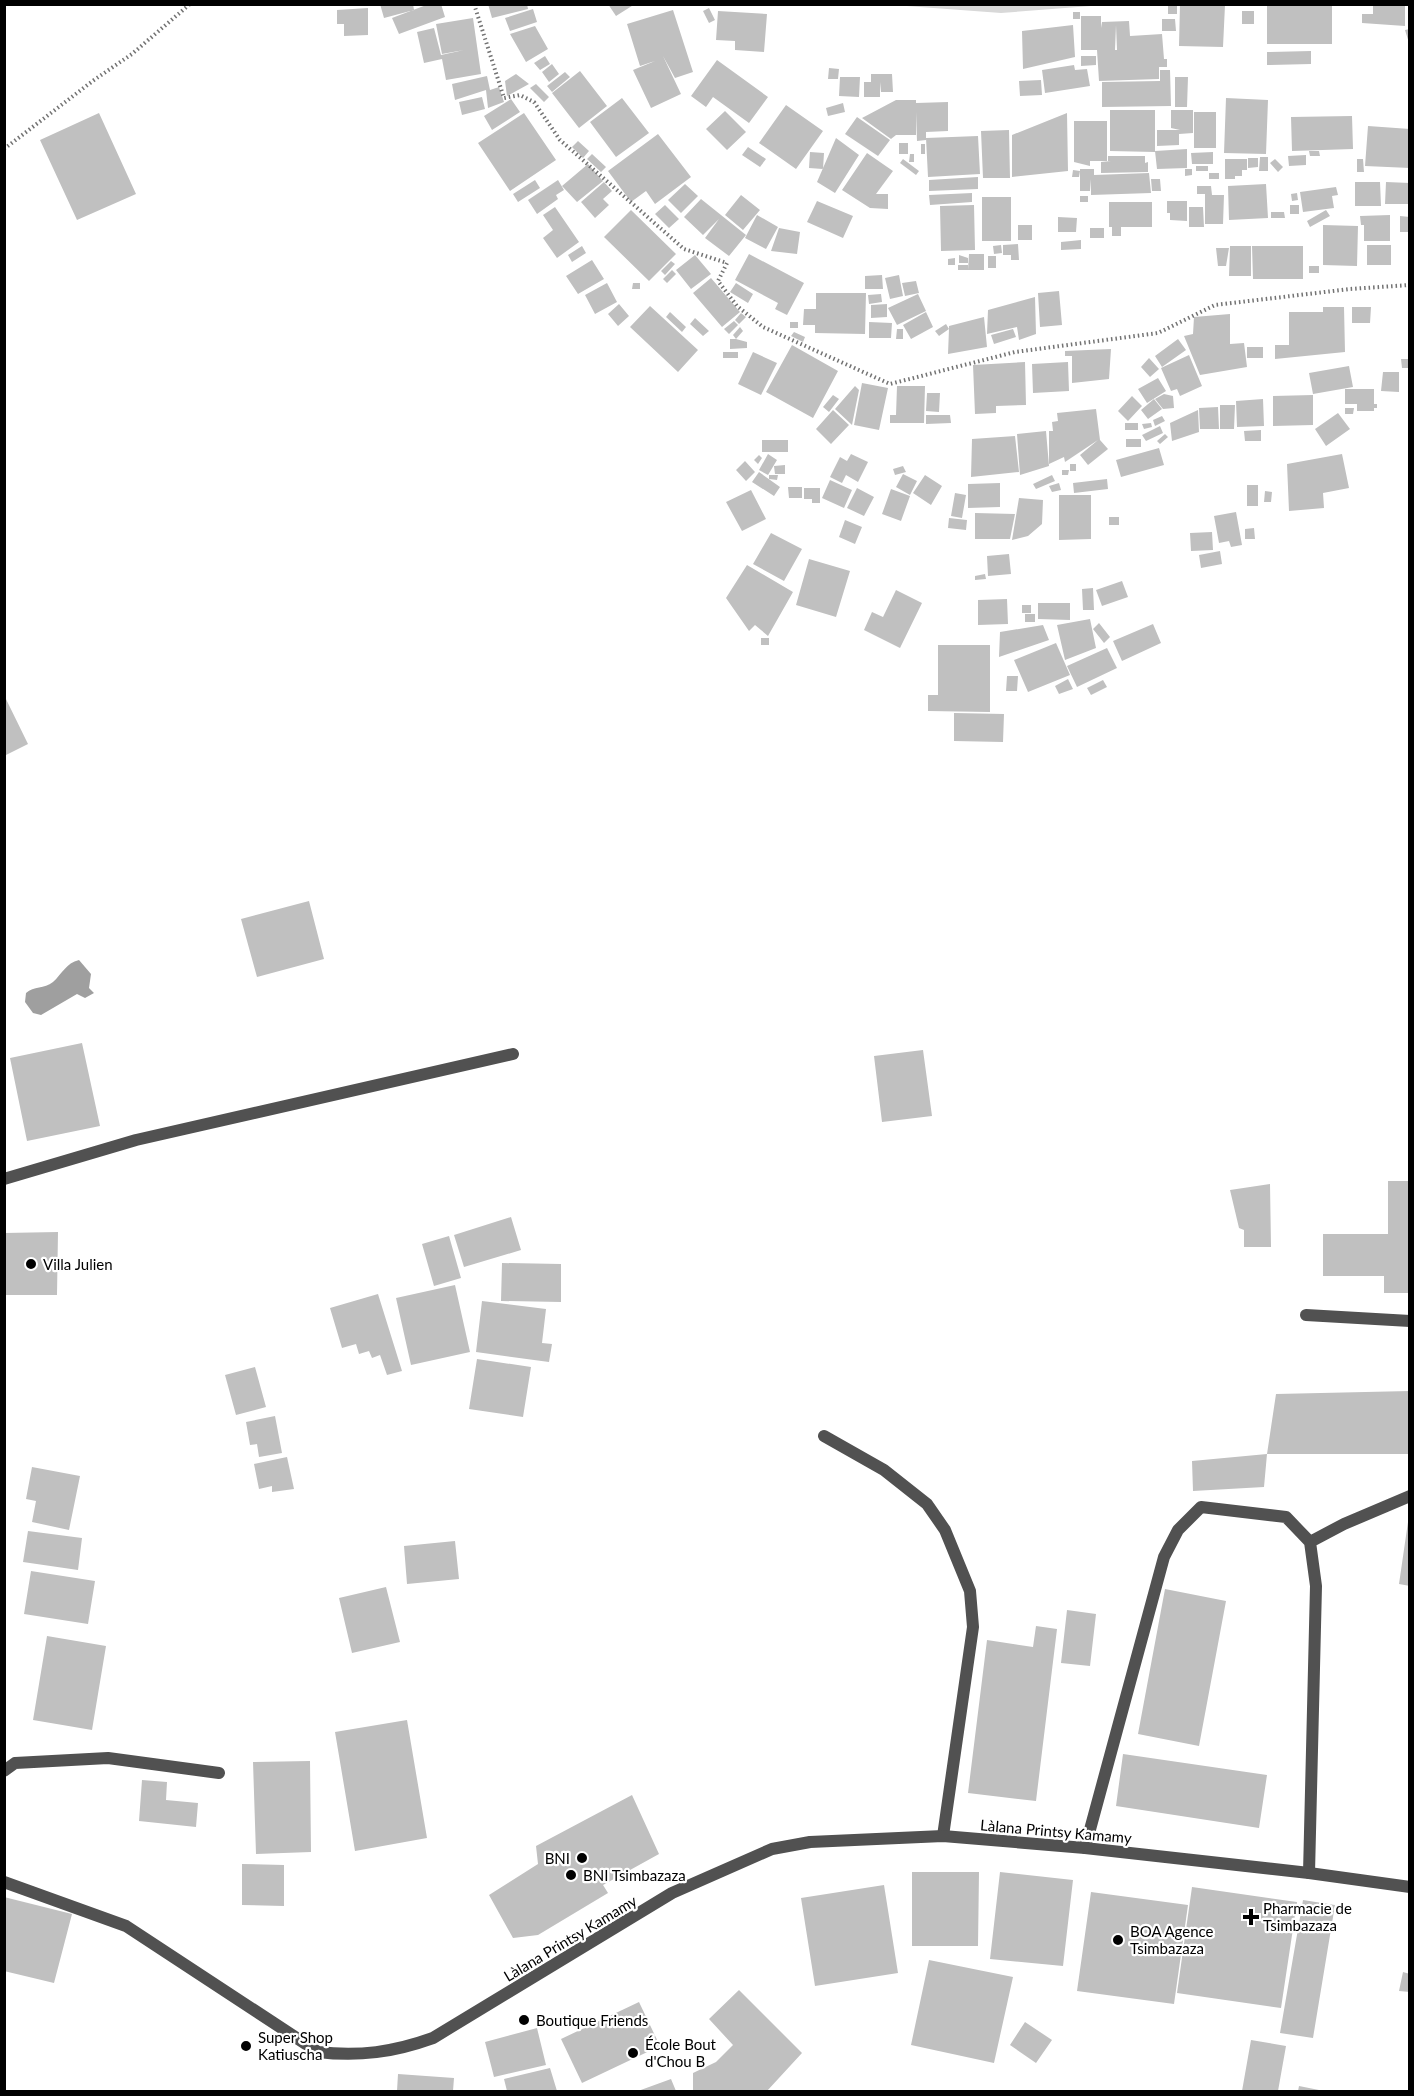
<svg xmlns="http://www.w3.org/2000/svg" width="1414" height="2096" viewBox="0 0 1414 2096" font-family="Lato,sans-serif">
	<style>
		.green { fill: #d8d8d8 }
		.water { fill: #9f9f9f }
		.building { fill: #c0c0c0; fill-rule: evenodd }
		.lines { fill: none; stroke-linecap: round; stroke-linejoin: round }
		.path { stroke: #737373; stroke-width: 4; stroke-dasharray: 1.5 3; stroke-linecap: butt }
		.service { stroke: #515151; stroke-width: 12 }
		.minor { stroke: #515151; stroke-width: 12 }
		.tertiary { stroke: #515151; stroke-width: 12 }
		.poi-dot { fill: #000; stroke: #fff; stroke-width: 2 }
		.labels { text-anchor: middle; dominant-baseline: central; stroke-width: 4.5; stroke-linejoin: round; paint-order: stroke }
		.poi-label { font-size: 15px; fill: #000; stroke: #fff; text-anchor: start }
		.street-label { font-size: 15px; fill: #000; stroke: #fff }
	</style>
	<rect width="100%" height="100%" fill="#fff"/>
	<path class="green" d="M893 5 1104 4V5L1001 13Z"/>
	<path class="water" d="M79 960 91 974 89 988 94 993 85 998 77 994 41 1015 33 1013 25 1002 26 993C34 986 44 989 53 982 62 974 66 963 79 960Z"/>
	<path class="building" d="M380 4H413L414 10 384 18Z
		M429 4H441L445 17 399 34 392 18Z
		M488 4H527L528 9 492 18Z
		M608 4H635L616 16Z
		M1168 4H1177V14H1168Z
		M1180 4 1225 5 1223 47 1179 46Z
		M1267 4H1332V44H1267Z
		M1373 6H1405V26L1362 23V14H1373Z
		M368 8V35L344 36V24H337V10Z
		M709 8 715 20 709 23 703 11Z
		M533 9 537 22 510 31 505 18Z
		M673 10 693 72 675 78 663 56 681 94 651 108 633 70 655 61 640 66 627 24Z
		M718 11 767 14 764 52 735 50V41L716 40Z
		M1242 11H1254V24H1242Z
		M1073 12H1080V19H1073Z
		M1081 16H1101V28L1102 22 1129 21 1130 36 1162 34 1164 59H1167V67H1159V79L1099 81 1097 50H1081ZM1116 25 1117 50H1115Z
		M473 18 481 74 446 80 442 59 424 63 417 32 434 28 441 55 464 50 442 54 436 24Z
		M1162 19H1175L1176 31H1162Z
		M1073 25 1075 57 1023 69 1022 31Z
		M535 26 548 49 526 62 510 34Z
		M1410 29V43H1409L1405 30Z
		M1311 51V64L1267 65V52Z
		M545 56 550 64 540 70 534 63Z
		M1081 56H1096V65L1081 66Z
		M717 60 768 97 749 123 713 97 706 107 691 96Z
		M552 64 559 74 549 82 542 72Z
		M1074 65 1075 70 1087 69 1090 86 1045 93 1042 70Z
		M829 68 839 69 838 79H828Z
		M1160 70H1170L1171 106 1102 107V82L1160 81Z
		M580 71 607 106 579 128 552 93Z
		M565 72 570 77 552 92 547 86Z
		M516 74 529 84 507 96 505 81Z
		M871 74H892L893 92H881L880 82V97H864V82H871Z
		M487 76 490 90 499 87 504 102 488 108 486 90 455 100 452 84Z
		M840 77H860L859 97 839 96Z
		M1175 77H1188L1187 107H1175Z
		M1041 80 1042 95 1020 96 1019 81Z
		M536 84 549 97 544 102 530 88Z
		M482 97 485 109 462 115 459 102Z
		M622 98 649 133 616 157 590 122Z
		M1226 98 1268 100 1266 154 1224 153Z
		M511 99 520 112 492 130 484 116Z
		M896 100H916V103L948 102V131L926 132V140L917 141 916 112V135H896L891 139 862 118Z
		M843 103 845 112 828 116 826 108Z
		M786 105 823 131 796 169 759 143Z
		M1110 110H1155V152L1110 151Z
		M1171 110H1193V133L1179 134V145L1157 146V130H1180L1171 128Z
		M725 111 746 132 727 150 706 129Z
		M1194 112H1216V148H1194Z
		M99 113 136 194 77 220 40 140Z
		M524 113 556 160 510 191 478 143Z
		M1067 113 1068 171 1012 177V135Z
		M1352 116 1353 149 1292 151 1291 117Z
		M857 117 890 140 878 156 845 134Z
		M1074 121H1107V161H1090V166L1074 162Z
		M1368 126 1410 129V168L1365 166Z
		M1009 130 1010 178H983L981 131Z
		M658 134 691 177 655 204 646 191 631 202 608 171Z
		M978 136 980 174 928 177 926 138Z
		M836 138 859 155 835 193 817 182Z
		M578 141 589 151 583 158 572 147Z
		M899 143H908V154H899Z
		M921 144H925V154H921Z
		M748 147 766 159 760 167 742 155Z
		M1187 149V168L1157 169 1155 151Z
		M1309 151H1319L1320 156H1310Z
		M810 152 824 153 823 169 809 168Z
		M1213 152V164H1192L1191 153Z
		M867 153 893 171 876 194H888V209L870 208 842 190Z
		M592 154 606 167 601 172 587 159Z
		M910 154H914V162H909Z
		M1306 155V165L1289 166 1288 156Z
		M1108 156H1145V163L1148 162V172L1101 173V162L1111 161H1108Z
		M1260 157H1268V171H1259Z
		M1248 158H1258V167L1248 168Z
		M903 159 919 171 916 175 900 163Z
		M1225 159H1247V170H1242V176H1235V179H1225Z
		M1275 159 1283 167 1278 172 1270 163Z
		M1357 159H1363L1364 172H1357Z
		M588 164 603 181 577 202 562 186Z
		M1196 166H1208V171H1196Z
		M1080 169H1094V175L1149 173 1151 193 1091 195V179L1090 191H1080Z
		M1185 169H1192V175L1185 176Z
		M1073 170 1080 171 1079 177H1072Z
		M1209 173H1219V179H1209Z
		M978 177V189L929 191V180Z
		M1151 179H1160L1161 191H1152Z
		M535 180 540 188 518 202 513 194Z
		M558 180 564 190 556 195 558 199 537 214 528 200Z
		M604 182 612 191 603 199 609 205 595 218 581 202Z
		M1355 182H1380L1381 206H1355Z
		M1386 182 1410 183V204H1385Z
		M685 184 698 196 681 213 668 200Z
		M1266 184 1268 218 1229 220 1228 186Z
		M1197 186H1211L1212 195H1224L1223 224H1205V194H1197Z
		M1336 187 1338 195 1332 196 1334 208 1303 212 1300 192Z
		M972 193V202L930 205 929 195Z
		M1297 193 1298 200 1292 201 1291 194Z
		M741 195 760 210 743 230 725 215Z
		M1080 196H1088V202H1080Z
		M982 197H1011V241H982Z
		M701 199 746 235 729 256 705 238 719 219 703 235 684 217Z
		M817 201 853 216 843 238 807 222Z
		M1167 201H1187V221L1170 220V213H1167Z
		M1109 202H1152V227H1121V236H1112V227H1109Z
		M665 205 679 219 669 228 655 214Z
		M974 205 975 250 941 251 940 206Z
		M1290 205H1299V214H1290Z
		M555 207 579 242 557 258 543 238 553 230 543 215Z
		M1189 207H1203L1204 227H1189Z
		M631 210 676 254 649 281 604 237Z
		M1326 210 1330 216 1310 227 1307 221Z
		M1271 212H1284L1285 218H1271Z
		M757 215 778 227 766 249 745 238Z
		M1390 215V241H1364V225H1361L1360 216Z
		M1400 216 1410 217V232H1400Z
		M1058 217 1077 218 1076 232H1058Z
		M1018 225H1032V240H1018Z
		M1323 225 1358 226 1357 266 1323 265Z
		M779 228 800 232 797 254 771 251Z
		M1090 228H1104V238H1090Z
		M1081 240V249L1061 250V242Z
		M1018 244 1019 260H1011V255H1003V245Z
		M1001 245 1002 253 994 254 993 246Z
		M1367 245H1391V265H1367Z
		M582 246 586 253 572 262 568 255Z
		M1230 246H1251V276H1229Z
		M1252 246H1303V279H1253Z
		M1216 248H1229L1226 266H1218Z
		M749 254 804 283 787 315 775 309 778 303 735 280Z
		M969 254H984V270H968Z
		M695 255 711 274 691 289 676 270Z
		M959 255 968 258V263H959Z
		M988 256H996V268H988Z
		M955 258V265H948V259Z
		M592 260 604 279 578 294 566 276Z
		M671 261 675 264 665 275 661 271Z
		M958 265H968V270H958Z
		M1309 266H1319V273H1309Z
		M672 270 676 274 667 283 663 279Z
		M882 275 883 289H865V276Z
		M899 275 903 296 890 299 885 278Z
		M711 278 740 312 722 327 693 293Z
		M916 281 919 293 905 296 902 283Z
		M607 283 617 302 595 314 585 295Z
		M633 283H640V289H632Z
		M736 283 753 294 748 303 730 292Z
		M1059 291 1062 325 1040 327 1038 293Z
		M816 293H866L865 334 815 333V325H803L804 309H816Z
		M881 294 882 302 869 304 868 295Z
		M918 294 926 311 897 325 888 308Z
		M1035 297 1036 334 1019 340 1017 327 987 334 988 310Z
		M619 304 629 316 618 326 608 314Z
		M887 304V317L871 318V305Z
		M650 306 698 350 678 372 630 327Z
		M1323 307H1344L1345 352 1275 359V345H1289V312H1323Z
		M1352 307H1371L1370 323H1352Z
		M670 312 686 327 682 332 666 317Z
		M926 312 933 327 911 339 903 325Z
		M741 313 746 317 739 324 735 320Z
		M1230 314V344L1244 343 1247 367 1200 375 1184 336 1193 334 1194 317Z
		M984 317 987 347 948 354 949 329 939 336 935 331 946 324 949 329V326Z
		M695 318 709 331 703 336 690 324Z
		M734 321 738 325 729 334 724 329Z
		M790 322H798V328H790Z
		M869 322 892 323 891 338H869Z
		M740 327 743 331 736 339 747 342V348L730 349V339H736L733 335Z
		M897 329H903V339H896Z
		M1013 329 1016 337 994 344 991 335Z
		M794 332 805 337 803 342 791 336Z
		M1178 339 1186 350 1162 367 1155 356Z
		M792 345 838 371 813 418 766 392Z
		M1247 347H1263V358H1247Z
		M1111 349 1109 379 1072 383V356H1065V351Z
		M723 352H738V358H723Z
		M753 352 777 363 761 395 738 384Z
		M1189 355 1202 386 1180 396 1177 389 1171 391 1161 368Z
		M1149 358 1159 369 1150 377 1141 367Z
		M1401 359H1410V368H1402Z
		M1025 362 1026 405 996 406V413L975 414 973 365Z
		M1068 362 1069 391 1033 393 1032 364Z
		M1349 366 1353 387 1313 394 1309 373Z
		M1383 372H1399V392L1381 391Z
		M1158 378 1166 391 1147 403 1138 389Z
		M862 383 888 388 879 430 854 425Z
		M855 386 859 390 852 425 835 409Z
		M897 386H925L924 423H890V415H896Z
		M1345 389H1374V404H1377V408H1374V411H1357V404H1345Z
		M927 393H940L939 412 926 411Z
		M1164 394 1173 396 1174 408 1163 409 1155 399Z
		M833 395 839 399 829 412 823 407Z
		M1313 395V425L1273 426V396Z
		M1132 396 1142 406 1128 421 1118 411Z
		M1154 399 1162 409 1148 419 1141 410Z
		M1263 399 1264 426 1237 427 1236 401Z
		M1220 405H1235L1234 429H1220Z
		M1218 407 1219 429H1200L1199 408Z
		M1345 408H1354L1353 414H1345Z
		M1096 409 1100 440 1108 449 1088 465 1080 455 1098 440 1065 462 1064 457 1049 464V431H1053L1052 422 1058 421 1057 413Z
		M833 410 849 425 831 444 816 429Z
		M1198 410 1199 432 1172 441 1170 423Z
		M1338 413 1350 429 1326 446 1315 429Z
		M926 415H950L951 423 926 424Z
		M1162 416 1165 421 1155 426 1153 420Z
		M1125 423H1138V430H1125Z
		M1151 423 1152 427 1144 429 1142 424Z
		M1160 426 1163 433 1146 441 1142 435Z
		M1261 430V441H1245L1244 431Z
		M1046 431 1049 466 1020 475 1017 434Z
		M1165 434 1168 437 1160 444 1157 441Z
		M1015 436 1019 472 971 477 972 439Z
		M1126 439H1141V447H1126Z
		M762 440H788V452H762Z
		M1159 448 1164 465 1121 477 1116 460Z
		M768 454 777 460 768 475 759 470Z
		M851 454 868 462 858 482 846 475 842 483 830 477 840 457 847 461Z
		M1342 454 1349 488 1323 493 1324 508 1289 511 1287 464Z
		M759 455 762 458 758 464 754 460Z
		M745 461 755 472 746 481 736 470Z
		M1070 464H1076V471H1070Z
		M785 465V474H775L774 466Z
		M903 466 906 472 895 475 893 469Z
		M1062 470H1069L1068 475H1062Z
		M759 472 780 487 774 496 752 482Z
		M903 474 917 481 910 495 896 487Z
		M769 475H778L777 480 769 479Z
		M925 475 942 486 931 505 913 493Z
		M1052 475 1055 481 1036 489 1033 484Z
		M1107 479 1108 489 1074 493 1073 483Z
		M830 480 852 490 844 508 822 498Z
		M1000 483V507L968 508V484Z
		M1059 483 1061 490 1052 492 1049 486Z
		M1247 485H1258V506H1247Z
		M788 487H802V498H789Z
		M804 488H820V503H812V499H804Z
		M857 488 874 497 864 516 847 508Z
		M891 489 910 496 901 521 882 514Z
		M751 490 766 519 742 531 726 502Z
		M1265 491 1272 492 1271 502H1264Z
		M955 493 966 495 962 518 951 516Z
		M1059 495H1091V539L1059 540Z
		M1019 498 1043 500 1042 524 1028 536 1012 540Z
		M1236 512 1242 545 1231 547 1229 541 1219 543 1214 516Z
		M975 513 1015 514 1010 539H975Z
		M1109 517H1119V525H1109Z
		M949 518 967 520 966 530 948 528Z
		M845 520 862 527 855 544 839 537Z
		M1254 528 1255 539H1245V529Z
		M1212 532 1213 550 1191 551 1190 533Z
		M771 533 802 549 784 581 753 564Z
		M1220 551 1222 564 1201 568 1199 555Z
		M1009 554 1011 574 988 576 987 556Z
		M809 559 850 571 836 617 796 605Z
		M747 565 793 592 768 636 755 625 749 631 726 598Z
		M985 574 986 579 975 580V576Z
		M1122 581 1128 597 1102 606 1096 590Z
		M1093 588 1094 610H1083L1082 589Z
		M896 590 922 603 900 648 864 630 872 612 883 617Z
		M1007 599 1008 624 978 625V600Z
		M1038 603H1070V620L1038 619Z
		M1022 605H1031V613H1022Z
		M1025 614H1035V622H1025Z
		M1090 619 1096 648 1065 660 1057 625Z
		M1099 623 1110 637 1104 643 1093 629Z
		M1153 624 1161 643 1122 661 1113 641Z
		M1043 625 1049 640 999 657 1000 632Z
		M761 638H769V645H761Z
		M1056 643 1070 675 1028 692 1014 660Z
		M938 645H990V712L928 711V695H938Z
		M1107 648 1117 668 1077 687 1067 666Z
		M1007 676H1018L1017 691H1006Z
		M1068 679 1073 689 1059 694 1055 686Z
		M1103 680 1107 687 1091 695 1087 688Z
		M4 695 28 744 4 756Z
		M954 713 1004 714 1003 742 954 741Z
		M309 901 324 959 257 977 241 919Z
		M82 1043 100 1126 27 1141 10 1058Z
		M923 1050 932 1116 882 1122 874 1056Z
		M1388 1181H1410V1293H1384V1276H1323V1234H1388Z
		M1270 1184 1271 1247H1244V1230L1239 1228 1230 1190Z
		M511 1217 521 1250 464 1267 454 1235Z
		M58 1232 57 1295H4V1233Z
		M449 1236 461 1278 434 1286 422 1244Z
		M502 1263 561 1264V1302L501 1301Z
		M455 1285 470 1352 411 1365 396 1298Z
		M378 1294 402 1371 387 1375 380 1355 372 1358 369 1351 359 1354 356 1344 342 1348 330 1308Z
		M482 1301 546 1309 542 1343 552 1344 549 1362 476 1352Z
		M477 1359 531 1367 523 1417 469 1409Z
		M255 1367 266 1407 236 1415 225 1375Z
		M1410 1391V1454H1267L1276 1394Z
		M275 1416 282 1453 259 1457 257 1444 250 1445 246 1422Z
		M1267 1454 1264 1487 1193 1491 1192 1461Z
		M287 1457 294 1489 272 1492V1486L259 1489 254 1464Z
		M32 1467 80 1476 69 1530 32 1522 36 1501 26 1499Z
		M1408 1522H1410V1586L1399 1584Z
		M28 1531 82 1538 78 1570 23 1562Z
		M455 1541 459 1579 407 1584 404 1546Z
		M31 1571 95 1581 88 1624 24 1614Z
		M386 1587 400 1642 352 1653 339 1598Z
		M1165 1589 1226 1601 1199 1746 1138 1734Z
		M1067 1610 1096 1614 1090 1666 1061 1663Z
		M1036 1626 1057 1629 1036 1801 968 1793 987 1640 1033 1647Z
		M47 1636 106 1646 92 1730 33 1720Z
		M407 1720 427 1838 355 1851 335 1732Z
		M1123 1754 1267 1775 1259 1828 1116 1806Z
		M310 1761 311 1852 256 1854 253 1762Z
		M142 1780 167 1782 166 1800 198 1803 196 1827 139 1821Z
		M632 1795 659 1854 603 1885 608 1893 538 1935 513 1938 489 1895 538 1864 536 1846Z
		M242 1864 284 1865V1906L242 1905Z
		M912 1872H979L978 1946H912Z
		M1000 1872 1073 1880 1063 1966 990 1959Z
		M884 1885 898 1973 815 1986 801 1898Z
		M1192 1887 1297 1902 1281 2008 1177 1993Z
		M1091 1892 1188 1905 1174 2004 1077 1991Z
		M4 1897 72 1914 54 1983 4 1971Z
		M1303 1900 1335 1905 1313 2038 1280 2033Z
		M929 1960 1013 1977 994 2063 911 2045Z
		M1403 1972 1410 1974V1992L1399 1991Z
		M739 1990 802 2053 767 2091H693V2073L716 2062 733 2045 709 2019Z
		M639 2002 660 2046 582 2083 561 2039Z
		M1025 2022 1052 2040 1036 2063 1010 2045Z
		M537 2028 546 2065 494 2077 485 2042Z
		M1251 2040 1286 2046 1278 2091H1242Z
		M550 2068 557 2091H507L504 2079Z
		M398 2074 454 2078 453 2091H397Z
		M671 2079 676 2091H638Z
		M1299 2086 1319 2090V2091H1298Z"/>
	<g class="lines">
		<path class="path" d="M474 4 504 98 520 95 534 102 560 140 684 249 727 263 718 281 737 306 763 327 890 384 1015 352 1158 333 1215 305 1350 289 1410 285
			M4 149 94 80 132 54 190 4"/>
		<path class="service" d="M1310 1542 1344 1524 1410 1496
			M1085 1848 1164 1557 1178 1530 1201 1507 1286 1517 1310 1542 1316 1586 1309 1873"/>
		<path class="minor" d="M4 1179 136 1140 513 1054
			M1306 1315 1410 1321
			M824 1436 884 1470 927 1504 945 1530 970 1591 973 1627 943 1836
			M4 1771 15 1763 108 1758 219 1773"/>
		<path class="tertiary" d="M4 1882 126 1926 318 2052C359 2057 394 2052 433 2038L672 1893 772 1849 810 1842 943 1836 1085 1848 1309 1873 1410 1887"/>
	</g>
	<g class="poi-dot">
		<circle cx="31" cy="1264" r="6"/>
		<circle cx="582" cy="1858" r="6"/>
		<circle cx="571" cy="1875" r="6"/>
		<path d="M1248 1908h6v6h6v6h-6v6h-6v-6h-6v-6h6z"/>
		<circle cx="1118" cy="1940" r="6"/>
		<circle cx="524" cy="2020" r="6"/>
		<circle cx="246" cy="2046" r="6"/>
		<circle cx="633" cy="2053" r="6"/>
	</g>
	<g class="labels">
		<g class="poi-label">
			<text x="43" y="1264">Villa Julien</text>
			<text x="570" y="1858" text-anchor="end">BNI</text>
			<text x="583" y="1875">BNI Tsimbazaza</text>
			<text x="1263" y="1908">Pharmacie de<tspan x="1263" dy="17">Tsimbazaza</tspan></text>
			<text x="1130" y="1931">BOA Agence<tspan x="1130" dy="17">Tsimbazaza</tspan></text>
			<text x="536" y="2020">Boutique Friends</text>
			<text x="258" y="2037">Super Shop<tspan x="258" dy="17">Katiuscha</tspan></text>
			<text x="645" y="2044">École Bout<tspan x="645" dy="17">d'Chou B</tspan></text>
		</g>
		<g class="street-label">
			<text transform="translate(1056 1831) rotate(5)">Làlana Printsy Kamamy</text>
			<text transform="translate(570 1938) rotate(-31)">Làlana Printsy Kamamy</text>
		</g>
	</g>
	<rect width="1414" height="2096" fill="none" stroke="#000000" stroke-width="12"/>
</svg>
